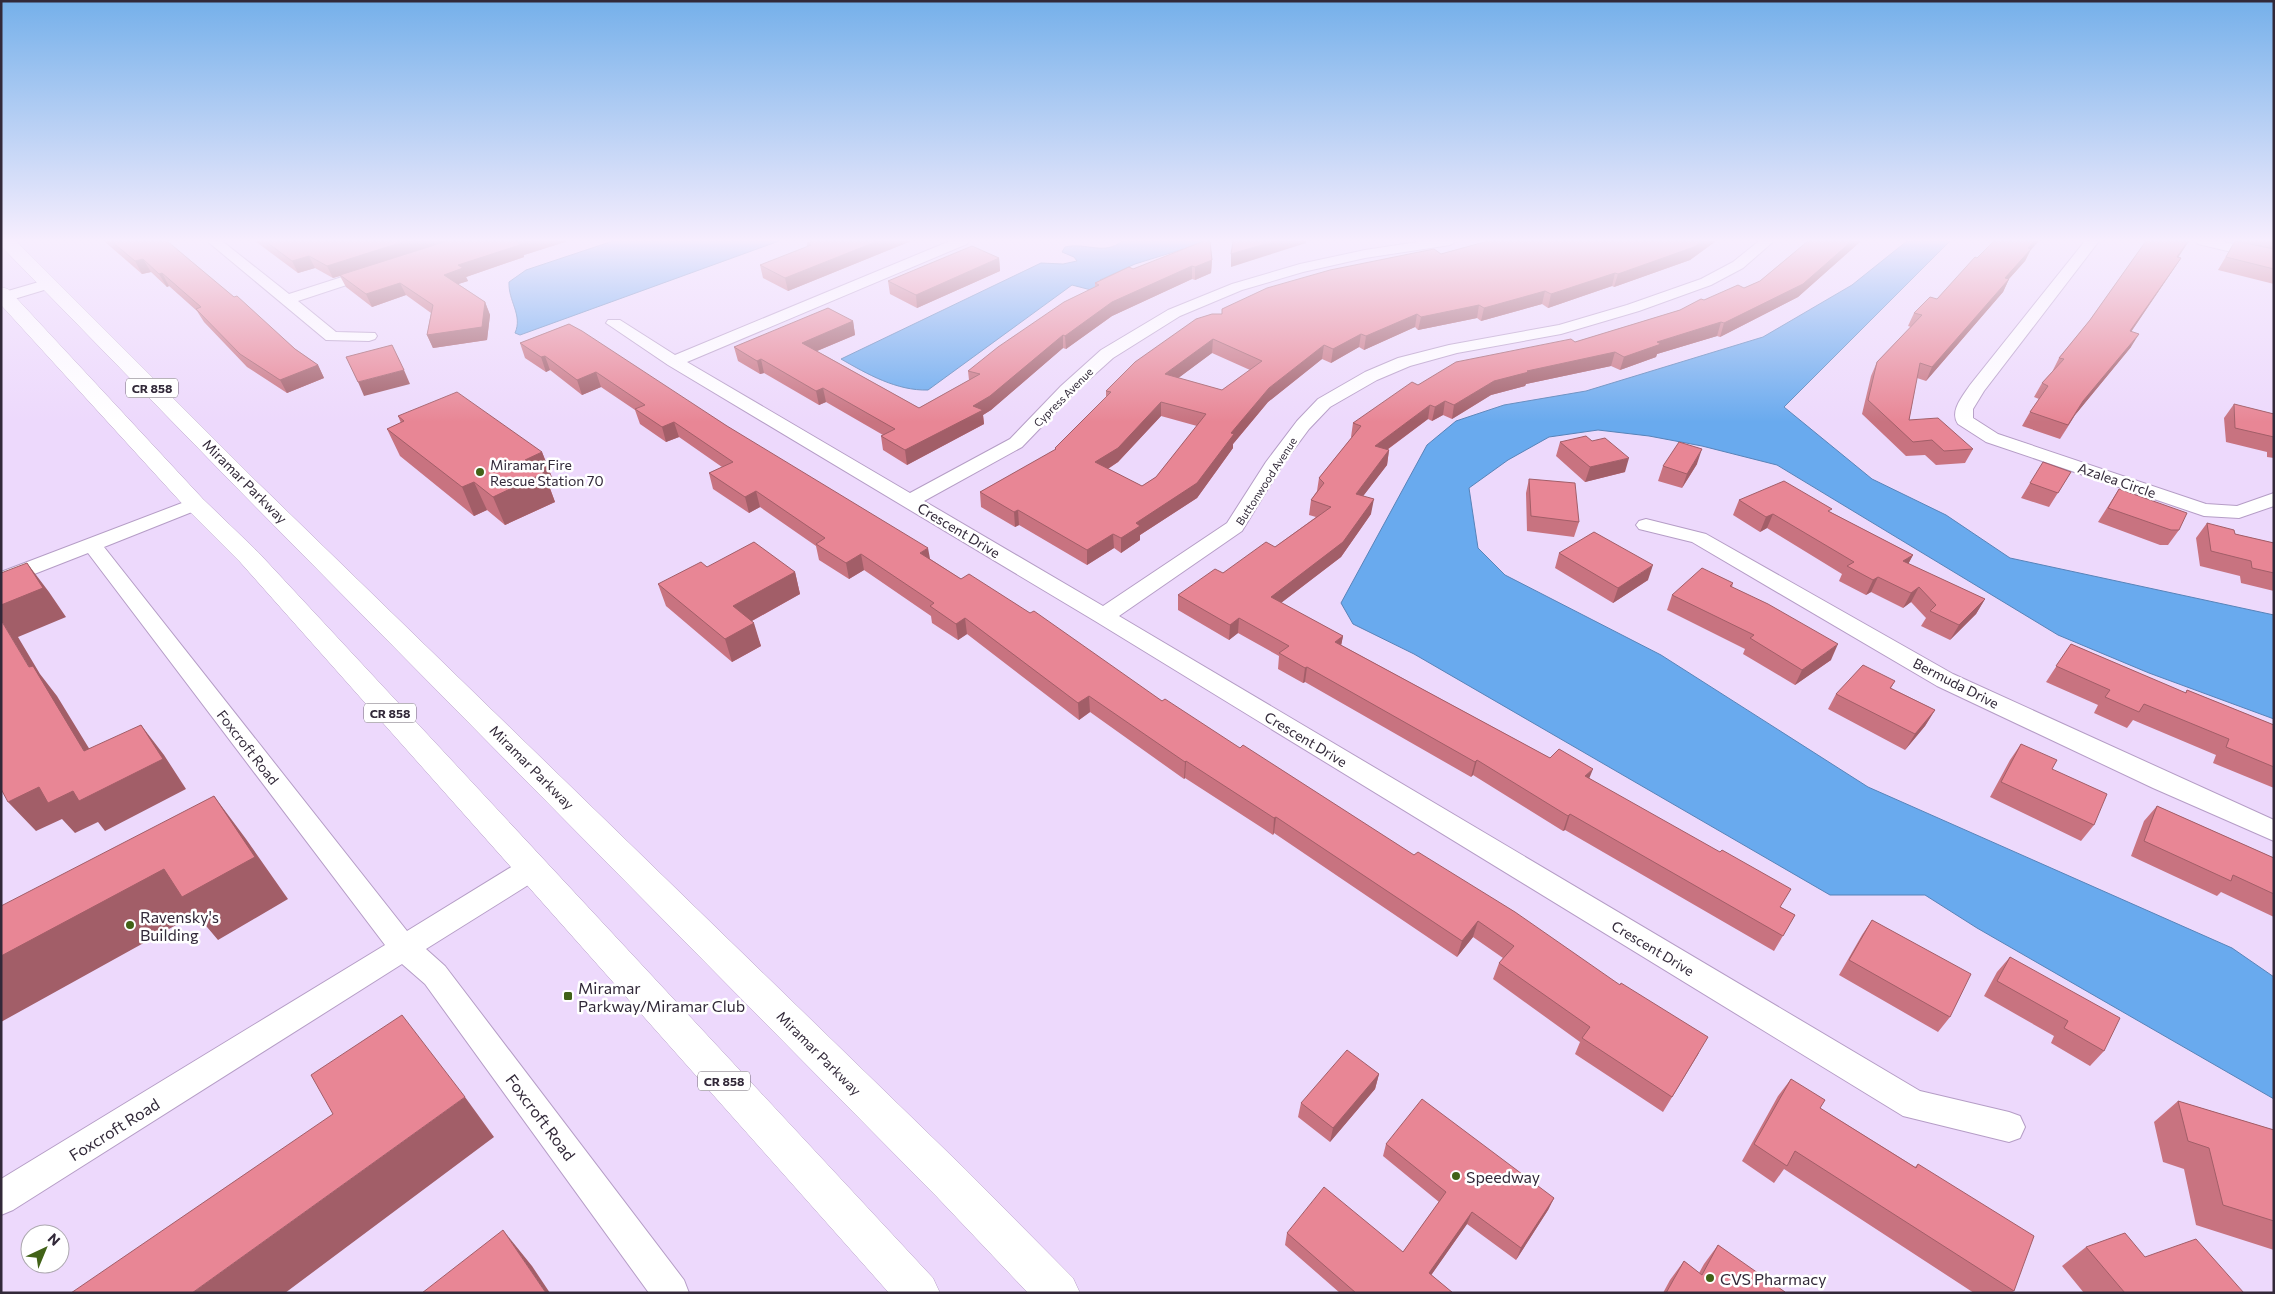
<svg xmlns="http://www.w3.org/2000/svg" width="2275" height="1294" viewBox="0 0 2275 1294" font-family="Commissioner,sans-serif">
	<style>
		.water { fill: #69aaee; stroke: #5883b8 }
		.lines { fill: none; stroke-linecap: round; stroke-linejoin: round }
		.street-casing { stroke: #b59dc6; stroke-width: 2 }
		.primary-casing { stroke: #b59dc6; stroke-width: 1 }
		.street { fill: #fff; fill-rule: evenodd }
		.primary { fill: #fff; fill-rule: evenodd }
		.wall { fill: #c87380; fill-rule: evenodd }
		.shaded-wall { fill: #a25e68 }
		.building { fill: #e88695; stroke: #a25e68; fill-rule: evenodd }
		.poi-dot { fill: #416217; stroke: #fff; stroke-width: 2 }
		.labels { text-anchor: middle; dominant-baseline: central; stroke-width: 5; stroke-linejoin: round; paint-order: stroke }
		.far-street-label { font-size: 11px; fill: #322939; stroke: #fff }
		.shield { fill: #fff; stroke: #706974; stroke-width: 1 }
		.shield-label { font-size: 12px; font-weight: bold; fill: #322939 }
		.poi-label { font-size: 14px; fill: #322939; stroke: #fff; text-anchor: start }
		.street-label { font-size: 14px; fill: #322939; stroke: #fff }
		.near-poi-label { font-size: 16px; fill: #322939; stroke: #fff; text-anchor: start }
		.near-street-label { font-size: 16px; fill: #322939; stroke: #fff }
	</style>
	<rect width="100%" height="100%" fill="#edd9fc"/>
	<path class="water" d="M613 241H779L520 335 515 333C523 315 508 301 509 282L526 270Z
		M1122 241H1209L1135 264 1100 280 1110 284 1095 291 1072 285 928 390C897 391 867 374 841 359L1041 263 1063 264 1077 261 1074 257 1062 252 1065 247C1086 242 1105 256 1122 241Z
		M1907 241H1950L1784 407 1872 479 1946 515 2010 558 2274 615V719L2149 673 2058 635 1777 465 1702 446 1649 436 1598 430 1549 437 1508 460 1469 488 1478 548 1505 575 1661 655 1868 787 2232 948 2274 977V1099L1977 928 1925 895H1830L1414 654 1353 624 1341 603 1427 445 1456 421 1504 405 1586 391 1763 337 1852 285Z"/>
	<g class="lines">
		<g class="street-casing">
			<path id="street" d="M207 241H222L289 294 367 269H377L379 272 377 275 298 301 336 332 375 333 377 336 375 339 369 341 326 340Z
				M950 241H969L967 244 687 362 910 493 1010 439 1061 386 1101 350 1168 310 1232 284 1300 264 1365 250 1424 241H1457L1450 245 1365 258 1303 272 1242 290 1180 316 1113 358 1073 394 1022 447 924 501 1103 606 1227 523 1266 462 1297 421 1318 399 1365 372 1398 358 1449 345 1559 325 1627 305 1701 279 1733 262 1759 241H1774L1743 268 1711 285 1639 311 1561 334 1457 353 1410 366 1377 380 1330 407 1309 429 1283 464 1242 531 1119 616 1920 1091 2009 1112 2020 1116 2025 1127 2020 1138 2009 1142 1903 1116 1095 621 668 365 606 323 608 320H620L675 355Z
				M2085 241H2099L1984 391 1973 409V418L1998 434 2206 504 2237 506 2274 493V506L2239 518 2204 516 1986 442 1958 424C1949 411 1963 396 1970 385Z
				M2196 241H2220L2274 254V262L2198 244Z
				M49 279 54 281 57 284 54 287 1 303V293Z
				M195 498 202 500 205 504 202 508 104 547 407 931 521 861 531 858 541 861 544 869 541 877 426 949 445 966 684 1280 689 1293H649L425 984 402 964 13 1210 1 1215V1179L385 945 88 553 1 587V572Z
				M1646 519 1706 534 1953 674 2274 820V841L2153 788 1937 686 1692 542 1639 529 1636 525 1639 521Z"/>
		</g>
		<g class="primary-casing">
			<path id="primary" d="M1 241H16L255 480 965 1169 1073 1278 1080 1293H1028L937 1197 239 490 1 246Z
				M1 287 8 289 203 499 258 552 933 1278 940 1293H889L240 562 187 509 1 305Z"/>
		</g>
		<use href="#street" class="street"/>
		<use href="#primary" class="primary"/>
	</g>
	<path class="wall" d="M104 241H167L295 349 318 365 324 378 287 393 247 367 204 322 197 311 169 286 167 287 151 272 142 274Z
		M255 241H568L524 255V257L466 277 468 281 458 284 485 302 490 315 487 340 433 348 427 335 431 313 406 295 372 307 346 287 340 276 333 278 315 268 298 273Z
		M813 241H911L788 291 763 278 760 265 807 247V243Z
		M1488 241H1716L1690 260 1614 287 1612 286 1548 308 1542 304 1481 321 1477 318 1418 330 1415 327 1364 350 1359 347 1331 363 1322 359 1268 402 1233 444V448L1197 498 1140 535V540L1121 553 1114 548 1087 565 1019 525 1015 527 981 507 980 492 1055 450V448L1106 398V391L1222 314 1441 254ZM1212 353 1250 370 1222 390 1178 378ZM1161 416 1197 426 1156 477 1142 486 1108 469 1118 462Z
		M1808 241H1861L1798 297 1720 337 1717 336 1657 354 1656 357 1620 370 1611 366 1526 384 1525 386 1491 395 1452 419 1443 415 1432 421 1428 419 1387 450H1389L1387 465 1363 496 1371 514 1341 557 1281 603 1343 636 1341 645 1550 758 1589 778 1781 907 1795 915 1774 951 1565 830 1563 831 1473 775 1471 777 1305 682 1303 683 1278 669 1279 656 1238 633 1229 640 1178 610V595L1275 547 1316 517 1309 515 1311 500 1317 491 1319 478 1352 437H1351L1353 423 1418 385 1575 342 1680 310 1704 300 1744 288 1760 281Z
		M2146 241H2189L2178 257 2181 258 2173 270 2131 332V347L2075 415 2060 439 2022 426 2030 412 2039 399 2034 397 2042 383 2052 372 2059 358 2090 320Z
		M2235 241H2274V284L2218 270Z
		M2030 251 2025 261 2009 279 2003 292 1926 381 1917 378 1909 420 1973 449 1965 463 1936 465 1925 455 1906 456 1862 414 1871 376 1877 362 1911 327 1908 326 1914 313 1937 299 1977 258Z
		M999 258 1000 271 917 308 890 294 888 281Z
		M1212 260 1211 273 1195 280 1192 279 1112 316 1066 349 1063 348 991 410 983 415 984 424 907 465 883 450 881 436 883 435 826 402 819 405 764 373 760 374 738 361 734 347 853 321 855 335 817 351 919 408 969 380 968 371 1095 287V283L1133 269Z
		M569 324 961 579 1162 701 1699 1053 1663 1112 1575 1054 1580 1042 1493 979 1499 963 1503 958 1473 937 1457 957 1274 833 1273 835 1185 778 1184 779 1090 712 1079 720 967 634 958 640 932 623 931 616 864 570 849 579 819 560 816 546 760 507 749 513 713 489 709 473 722 467 679 437 666 442 640 424 635 410 601 387 582 395 550 370 546 372 525 358 520 343Z
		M2234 404 2274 414V458L2267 457V452L2226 442 2224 418Z
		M398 416 542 452 553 480 548 483 555 502 505 525 487 510 474 516 400 456 387 429 401 423Z
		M1592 441 1625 472 1585 482 1556 456 1560 442Z
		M1697 464 1682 488 1658 481 1663 466Z
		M2071 472 2049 507 2021 498 2030 483Z
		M1529 479 1579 522 1574 537 1527 531 1526 493Z
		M2119 489 2179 530 2168 545H2160L2098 522Z
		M1739 500 1830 512 1913 555 1908 564 1985 599 1976 614 1950 640 1921 626 1926 618 1911 602 1903 608 1871 592 1866 595 1839 581 1842 574 1767 528 1760 532 1733 515Z
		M2207 523 2235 534 2274 543V591L2241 583 2240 576 2200 566 2196 538Z
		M1559 553 1648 580 1613 603 1555 568Z
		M707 567 795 572 800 594 752 621 761 646 732 662 666 606 658 584Z
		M1733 583 1732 587 1831 660 1795 685 1743 654 1745 649 1667 610 1672 595Z
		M2071 644 2185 693 2187 690 2274 725V788L2213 763 2216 755 2133 720 2127 728 2094 713 2098 705 2046 682Z
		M1895 681 1891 688 1935 710 1925 726 1905 750 1828 709 1836 694Z
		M2021 744 2052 769 2094 825 2081 841 1990 797 2010 760Z
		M2157 806 2274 858V917L2221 892 2217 896 2131 856 2144 821Z
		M1872 920 1950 1017 1938 1032 1839 975 1862 935Z
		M2010 957 2104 1051 2090 1066 2051 1043 2054 1036 1984 996 1997 972Z
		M1379 1074 1375 1089 1330 1142 1298 1117 1301 1103Z
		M1791 1079 1820 1108 1915 1167 1918 1164 2014 1291 2011 1293H1974L1784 1169 1774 1183 1742 1161 1778 1096Z
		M2178 1101 2274 1130V1250L2196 1225 2184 1169 2163 1162 2154 1122Z
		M1386 1144 1554 1198 1548 1210 1516 1260 1467 1224 1431 1275 1453 1293H1340L1285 1245 1287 1233 1403 1252 1439 1202 1383 1156Z
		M1718 1245 1784 1293H1663L1670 1280 1684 1261 1699 1273 1704 1264Z
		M2086 1247 2145 1257 2244 1293H2084L2062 1266Z"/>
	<path class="shaded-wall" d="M406 241H450L333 278 327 266Z
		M527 241H568L524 255V257L466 277 468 281 449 287 444 275 458 265Z
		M878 241H911L788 291 785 278Z
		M1275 241H1306V243L1231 267V254Z
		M1703 241H1716L1690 260 1614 287 1618 274Z
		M1852 241H1861L1798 297 1720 337 1724 323Z
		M2034 241H2039L2030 251 2025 261 1998 291 2005 278Z
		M2188 241H2189L2170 270 2177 257Z
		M309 256 315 268 298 273 292 261Z
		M999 258 1000 271 917 308 916 295Z
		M2181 258 2173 270 2122 345 2130 331Z
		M143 259 151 272 142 274 135 261Z
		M1212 260 1211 273 1195 280V267Z
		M1192 266V279L1112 316 1066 349 1065 336 1112 302Z
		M162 273 169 286 167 287 159 274Z
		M1615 273 1612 286 1548 308 1551 294Z
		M2009 279 2003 292 1926 381 1932 367Z
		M400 283 406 295 372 307 366 294Z
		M1545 291 1542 304 1481 321 1484 308Z
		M485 302 490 315 487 340 433 348 427 335Z
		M1479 305 1477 318 1418 330 1421 317Z
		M1417 314 1415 327 1364 350 1366 336Z
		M853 321 855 335 805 356 802 343Z
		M1721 322 1717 336 1657 354 1656 357 1620 370 1624 357 1657 342Z
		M1361 334 1359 347 1331 363 1333 349Z
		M2139 334 2131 347 2075 415 2060 439 2083 401Z
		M1063 335V348L991 410 983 415 984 424 907 465 905 450 973 406Z
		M1213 339 1212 353 1165 388V374Z
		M1324 345 1322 359 1268 402 1233 444V448L1197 498 1140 535V540L1121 553V538L1231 433 1269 388Z
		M1615 352 1611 366 1526 384 1525 386 1491 395 1452 419 1454 405 1494 381 1527 371Z
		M545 356 550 370 546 372 541 357Z
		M761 359 764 373 760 374 757 361Z
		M318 365 324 378 287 393 280 380Z
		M404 370 410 384 364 396 358 382Z
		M596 372 601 387 582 395 577 380Z
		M823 388 826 402 819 405 816 391Z
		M1445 401 1443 415 1432 421 1435 407Z
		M1161 402V416L1118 462 1095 477V462Z
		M1430 405 1428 419 1373 460 1375 446Z
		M674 422 679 437 666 442 662 427Z
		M1702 449 1697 464 1682 488 1687 474Z
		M1389 450 1387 465 1354 508 1356 494Z
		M542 452 553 480 548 483 555 502 505 525 493 497 525 460Z
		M1629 458 1625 472 1585 482 1590 467Z
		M474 482 487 510 474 516 462 487Z
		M756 491 760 507 749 513 745 497Z
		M1374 499 1371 514 1341 557 1269 612 1271 597Z
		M1018 510 1019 525 1015 527 1014 512Z
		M1773 514 1767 528 1760 532 1766 517Z
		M1113 534 1114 548 1087 565V550Z
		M928 548 931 564 920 553Z
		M861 554 864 570 849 579 846 563Z
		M1913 555 1905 570 1903 561Z
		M27 563 49 592 66 617 18 637 40 674 57 696 109 781 84 751 29 667 1 620V605Z
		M1653 565 1648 580 1613 603 1618 588Z
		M795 572 800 594 739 628 733 606Z
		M1878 577 1871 592 1866 595 1873 580Z
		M1919 587 1911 602 1903 608 1911 593Z
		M1985 599 1976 614 1950 640 1959 625Z
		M965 618 967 634 958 640 956 624Z
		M1239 618 1238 633 1229 640 1230 625Z
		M754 623 761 646 732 662 725 639Z
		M1343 636 1340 651 1335 642Z
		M1838 644 1831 660 1795 685 1802 670Z
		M1307 667 1305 682 1303 683 1305 668Z
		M1089 696 1090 712 1079 720 1078 703Z
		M1935 710 1925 726 1905 750 1915 734Z
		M141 725 164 755 186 789 105 831 98 822 75 833 62 819 36 831 8 802Z
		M1477 760 1473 775 1471 777 1475 762Z
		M1186 761 1185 778 1184 779 1185 762Z
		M1593 769 1587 784 1585 776Z
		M214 796 246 839 288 899 218 940 196 914 1 1022V956Z
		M1570 814 1565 830 1563 831 1568 816Z
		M1276 817 1274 833 1273 835 1274 818Z
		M1478 921 1473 937 1457 957 1462 941Z
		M1379 1074 1375 1089 1330 1142 1333 1128Z
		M465 1097 494 1137 285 1293H192Z
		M1554 1198 1548 1210 1516 1260 1521 1248Z
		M1472 1212 1467 1224 1425 1284 1429 1273Z
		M503 1230 532 1266 550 1293H546Z"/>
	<path class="building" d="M111 241H167L234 297 237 296 295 349 318 365 280 380 240 354 196 309 201 307 162 273 159 274 143 259 135 261Z
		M265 241H406L327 266 309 256 292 261Z
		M447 241H527L518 243 520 245 458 265 463 268 444 275 485 302 482 327 427 335 433 305 400 283 366 294 340 275Z
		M813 241H878L785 278 760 265 811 245 807 243Z
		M1204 241H1210L1212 260 1195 267 1192 266 1112 302 1065 336 1063 335 990 396 973 406 983 410 905 450 881 436 895 429 823 388 816 391 761 359 757 361 734 347 828 308 853 321 802 343 919 408 980 374 968 371 998 347 1064 302 1099 285 1095 283 1129 267 1133 269Z
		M1233 241H1275L1231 254Z
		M1488 241H1703L1694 247 1618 274 1615 273 1551 294 1545 291 1484 308 1479 305 1421 317 1417 314 1366 336 1361 334 1333 349 1324 345 1269 388 1231 433 1234 434 1197 483 1136 523 1140 526 1121 538 1113 534 1087 550 1018 510 1014 512 980 492 1056 449 1055 448 1111 392 1106 391 1135 362 1196 319 1212 314H1222V309L1267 288 1330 270 1434 249 1441 254ZM1213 339 1262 361 1222 390 1165 374ZM1161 402 1206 414 1156 477 1142 486 1095 462 1118 448Z
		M1808 241H1852L1803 284 1724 323 1721 322 1657 342 1661 344 1624 357 1615 352 1527 371 1529 372 1494 381 1454 405 1445 401 1435 407 1430 405 1375 446 1389 450 1356 494 1374 499 1343 542 1271 597 1343 636 1335 642 1550 758 1559 749 1593 769 1585 776 1720 852 1722 850 1791 889 1780 907 1795 915 1783 936 1570 814 1568 816 1477 760 1475 762 1307 667 1305 668 1279 653 1289 646 1239 618 1230 625 1178 595 1215 569 1223 573 1266 542 1275 547 1331 507 1311 500 1324 483 1319 478 1361 426 1353 423 1412 382 1418 385 1456 362 1571 339 1575 342 1680 310 1701 299 1704 300 1738 285 1744 288 1760 281Z
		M1994 241H2034L2028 248 2031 249 2005 278 2009 279 1932 367 1920 363 1909 420 1938 418 1973 449 1944 451 1932 440 1913 442 1868 400 1877 362 1922 315 1914 313 1930 297 1937 299 1975 257 1977 258Z
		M2146 241H2188L2177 257 2181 258 2130 331 2139 334 2083 401 2068 425 2030 412 2048 386 2042 383 2064 359 2059 358 2090 320Z
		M2235 241 2274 249V269L2226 257Z
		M972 246 999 258 916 295 888 281Z
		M569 324 582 331 727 426 928 548 920 553 961 579 969 574 1030 613 1034 611 1162 701 1165 699 1240 748 1243 745 1414 855 1418 852 1515 912 1620 985 1621 983 1708 1037 1672 1097 1582 1038 1590 1027 1499 963 1514 946 1478 921 1462 941 1276 817 1274 818 1186 761 1185 762 1089 696 1078 703 965 618 956 624 930 606 934 603 861 554 846 563 816 544 825 538 756 491 745 497 709 473 733 462 674 422 662 427 635 409 645 405 596 372 577 380 545 356 541 357 520 343Z
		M392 345 404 370 358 382 346 357Z
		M457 392 542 452 525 460 544 473 493 497 474 482 462 487 387 429 404 421 398 416Z
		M2234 404 2274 414V437L2235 428Z
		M1586 436 1592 441 1605 438 1629 458 1590 467 1560 442Z
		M1679 442 1702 449 1687 474 1663 466Z
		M2043 462 2071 472 2058 493 2030 483Z
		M1529 479 1575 483 1579 522 1531 516Z
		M1784 481 1832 509 1828 511 1913 555 1903 561 1985 599 1959 625 1930 611 1936 605 1919 587 1911 593 1878 577 1873 580 1847 566 1854 562 1773 514 1766 517 1739 500Z
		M2119 489 2187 513 2179 530H2171L2108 508Z
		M2207 523 2234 530 2235 534 2274 543V573L2252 568 2251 561 2211 551Z
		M1594 532 1653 565 1618 588 1559 553Z
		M754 542 795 572 733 606 754 623 725 639 658 584 701 562 707 567Z
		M27 563 43 588 1 605V573Z
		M1702 568 1733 583 1730 586 1768 604 1838 644 1802 670 1750 638 1754 635 1672 595Z
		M1 620 29 667 33 666 84 751 141 725 163 759 79 801 73 791 48 803 39 787 8 802 1 789Z
		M2071 644 2186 693 2187 690 2274 725V767L2226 747 2229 739 2144 704 2139 712 2105 697 2110 690 2056 666Z
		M1863 665 1895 681 1890 688 1935 710 1915 734 1836 694Z
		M2021 744 2057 760 2052 769 2107 794 2094 825 2001 782Z
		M214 796 255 857 182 897 164 869 1 956V906Z
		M2157 806 2274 858V894L2233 875 2231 881 2144 841Z
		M1872 920 1971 974 1950 1017 1849 960Z
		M2010 957 2120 1018 2104 1051 2064 1028 2068 1021 1997 981Z
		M402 1015 465 1097 192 1293H71L333 1114 311 1075Z
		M1347 1050 1379 1074 1333 1128 1301 1103Z
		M1791 1079 1825 1100 1820 1108 1916 1168 1918 1164 2034 1236 2014 1291 1795 1151 1787 1166 1754 1144Z
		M1422 1099 1554 1198 1521 1248 1472 1212 1429 1273 1453 1293H1356L1287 1233 1324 1187 1403 1252 1446 1192 1386 1144Z
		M2178 1101 2274 1130V1221L2223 1205 2209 1148 2188 1141Z
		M503 1230 546 1293H422Z
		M2125 1233 2145 1257 2196 1239 2244 1293H2125L2086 1247Z
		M1718 1245 1785 1292 1784 1293H1666L1684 1261 1702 1275Z"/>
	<linearGradient id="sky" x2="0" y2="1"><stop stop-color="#75b0ea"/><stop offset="0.57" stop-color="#f7eefe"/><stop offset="1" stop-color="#f7eefe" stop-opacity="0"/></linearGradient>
	<rect width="2275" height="422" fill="url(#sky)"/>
	<g class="poi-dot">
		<circle cx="480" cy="472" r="5"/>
		<circle cx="130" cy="925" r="5"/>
		<rect x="563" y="991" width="10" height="10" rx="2.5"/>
		<circle cx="1456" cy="1176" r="5"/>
		<circle cx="1710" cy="1278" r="5"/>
	</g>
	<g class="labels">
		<g class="far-street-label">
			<text transform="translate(1063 397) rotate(-45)">Cypress Avenue</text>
			<text transform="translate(1266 481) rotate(-57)">Buttonwood Avenue</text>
		</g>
		<g class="shield">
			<rect x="126" y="378.5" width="52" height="19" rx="4"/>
			<rect x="364" y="703.5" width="52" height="19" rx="4"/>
			<rect x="698" y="1071.5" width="52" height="19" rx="4"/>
		</g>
		<g class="shield-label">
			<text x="152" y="388">CR 858</text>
			<text x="390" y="713">CR 858</text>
			<text x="724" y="1081">CR 858</text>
		</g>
		<g class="poi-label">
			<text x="490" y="464">Miramar Fire<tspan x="490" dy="16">Rescue Station 70</tspan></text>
		</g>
		<g class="street-label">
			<text transform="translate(2117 480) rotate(19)">Azalea Circle</text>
			<text transform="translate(245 481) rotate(45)">Miramar Parkway</text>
			<text transform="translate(959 530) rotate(31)">Crescent Drive</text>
			<text transform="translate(1956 683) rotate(27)">Bermuda Drive</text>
			<text transform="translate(1306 739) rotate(31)">Crescent Drive</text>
			<text transform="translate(248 747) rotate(52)">Foxcroft Road</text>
			<text transform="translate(532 767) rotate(45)">Miramar Parkway</text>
			<text transform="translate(1653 948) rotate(31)">Crescent Drive</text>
			<text transform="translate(819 1053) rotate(45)">Miramar Parkway</text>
		</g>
		<g class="near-poi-label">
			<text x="140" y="916">Ravensky's<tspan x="140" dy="18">Building</tspan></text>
			<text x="578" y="987">Miramar<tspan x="578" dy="18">Parkway/Miramar Club</tspan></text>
			<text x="1466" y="1176">Speedway</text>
			<text x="1720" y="1278">CVS Pharmacy</text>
		</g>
		<g class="near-street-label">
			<text transform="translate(541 1117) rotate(53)">Foxcroft Road</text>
			<text transform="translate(114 1129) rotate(-32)">Foxcroft Road</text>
		</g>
	</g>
	<rect width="2275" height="1294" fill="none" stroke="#322939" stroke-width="5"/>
	<g transform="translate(45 1249) rotate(44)"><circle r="24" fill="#ffffff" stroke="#ada9b0"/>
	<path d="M0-4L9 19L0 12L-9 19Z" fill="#416217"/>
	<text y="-8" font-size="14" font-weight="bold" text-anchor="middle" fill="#322939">N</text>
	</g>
</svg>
